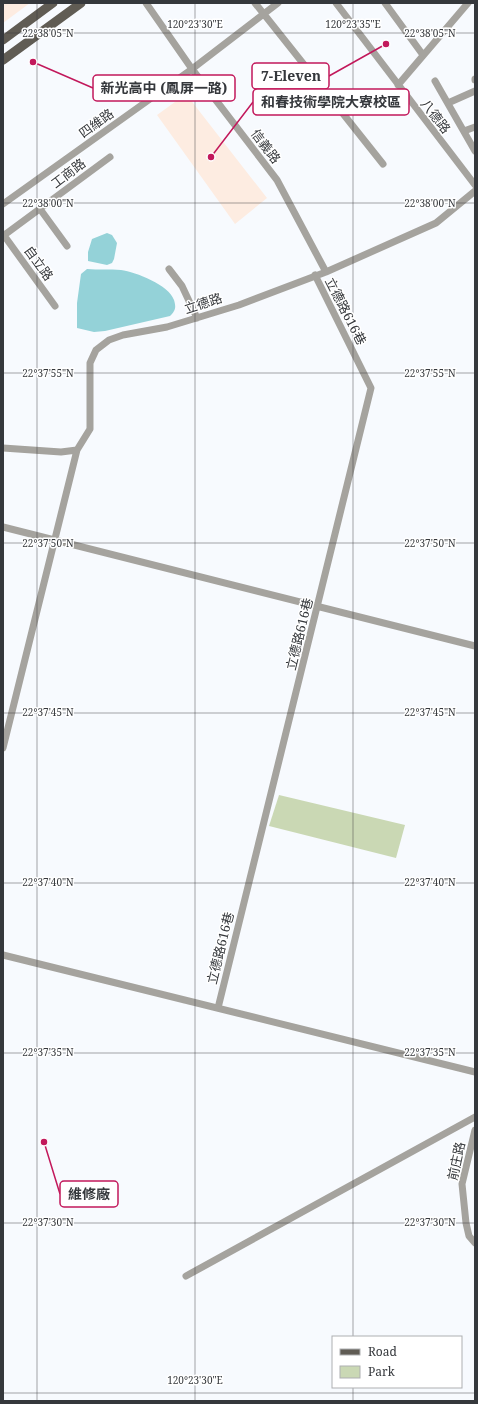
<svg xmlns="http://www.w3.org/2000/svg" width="478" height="1404" viewBox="0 0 478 1404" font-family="'Noto Serif','Noto Sans TC',serif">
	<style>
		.education { fill: #fdece1 }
		.green { fill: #cad8b4 }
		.water { fill: #94d2d8 }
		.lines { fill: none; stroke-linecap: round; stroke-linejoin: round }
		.minor { stroke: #a5a39e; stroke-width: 7 }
		.major { stroke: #605c54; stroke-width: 9 }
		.ticks { fill: none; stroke: #35383c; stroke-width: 1; stroke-opacity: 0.45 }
		.labels { text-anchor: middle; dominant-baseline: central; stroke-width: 3; stroke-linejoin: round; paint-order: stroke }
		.street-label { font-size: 13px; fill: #35383c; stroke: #fff }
		.ticks-label { font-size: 10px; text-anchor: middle; fill: #35383c; stroke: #fff; stroke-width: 3; stroke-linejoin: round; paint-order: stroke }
		.leader { fill: none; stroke: #c2185b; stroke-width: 1.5 }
		.callout-dot { fill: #c2185b; stroke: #fff; stroke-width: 1.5 }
		.callout { fill: #fff; stroke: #c2185b; stroke-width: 1.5 }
		.callout-label { font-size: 14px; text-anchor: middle; font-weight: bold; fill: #35383c }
	</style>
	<rect width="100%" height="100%" fill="#f7fafe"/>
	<path class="education" d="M3 3H30L3 23Z
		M186 94 267 198 235 224 157 115Z"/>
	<path class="green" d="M279 795 405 825 396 858 269 826Z"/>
	<path class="water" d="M107 233 112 235 117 243 114 259 112 263 107 265 88 261V252L92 239Z
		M87 269C98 270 110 269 121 270 136 272 169 285 174 300 176 307 176 310 170 316L105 331 94 332 77 328V303L81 274Z"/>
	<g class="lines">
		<path class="minor" d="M146 3 192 69 277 180 326 272
			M255 3 383 164
			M336 3 475 185
			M385 3 423 55
			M475 79V80
			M435 81 475 151
			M398 85 468 3
			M448 103 475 91
			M464 131 475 127
			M3 204 192 69 278 3
			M40 209 67 246
			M3 234 55 306
			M3 236 110 157
			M169 269 182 286 197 318
			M3 448 61 452 77 450 90 429V363L96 350 109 340 123 335 167 327 239 305 326 272 436 223 475 191
			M3 527 475 646
			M3 748 77 450
			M3 955 475 1072
			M218 1008 371 388 315 275
			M475 1130 462 1184 466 1223 469 1236 475 1243
			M186 1276 475 1117"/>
		<path class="major" d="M3 40 53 3
			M3 60 81 3"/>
	</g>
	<path class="ticks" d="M37 3V1401M195 3V1401M353 3V1337M3 33H475M3 203H475M3 373H475M3 543H475M3 713H475M3 883H475M3 1053H475M3 1223H475M353 1387V1401M3 1393H475"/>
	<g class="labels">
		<g class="street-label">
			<text transform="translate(436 116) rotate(52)">八德路</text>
			<text transform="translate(96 123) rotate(-36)">四維路</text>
			<text transform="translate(266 146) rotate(53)">信義路</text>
			<text transform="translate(68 173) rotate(-37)">工商路</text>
			<text transform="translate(39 263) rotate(54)">自立路</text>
			<text transform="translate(203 303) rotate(-18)">立德路</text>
			<text transform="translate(346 311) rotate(63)">立德路616巷</text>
			<text transform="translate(299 634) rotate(-76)">立德路616巷</text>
			<text transform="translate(220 948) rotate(-76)">立德路616巷</text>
			<text transform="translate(456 1161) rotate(-78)">前庄路</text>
		</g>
	</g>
	<g class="ticks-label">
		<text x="195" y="28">120°23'30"E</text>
		<text x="353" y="28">120°23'35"E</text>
		<text x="48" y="37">22°38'05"N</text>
		<text x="430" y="37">22°38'05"N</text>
		<text x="48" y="207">22°38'00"N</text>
		<text x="430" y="207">22°38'00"N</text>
		<text x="48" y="377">22°37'55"N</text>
		<text x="430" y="377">22°37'55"N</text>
		<text x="48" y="547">22°37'50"N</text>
		<text x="430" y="547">22°37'50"N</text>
		<text x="48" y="716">22°37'45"N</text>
		<text x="430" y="716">22°37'45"N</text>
		<text x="48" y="886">22°37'40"N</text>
		<text x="430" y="886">22°37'40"N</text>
		<text x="48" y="1056">22°37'35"N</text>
		<text x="430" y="1056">22°37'35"N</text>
		<text x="48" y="1226">22°37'30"N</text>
		<text x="430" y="1226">22°37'30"N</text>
		<text x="195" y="1384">120°23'30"E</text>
	</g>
	<path class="leader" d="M386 44L329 76M33 62L93 88M211 157L253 102M44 1142L60 1194"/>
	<g class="callout-dot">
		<circle cx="386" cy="44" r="4"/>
		<circle cx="33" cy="62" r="4"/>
		<circle cx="211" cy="157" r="4"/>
		<circle cx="44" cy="1142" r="4"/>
	</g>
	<g class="callout">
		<rect x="252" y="63" width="77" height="26" rx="4"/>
		<rect x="93" y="75" width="142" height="26" rx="4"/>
		<rect x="253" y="89" width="156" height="26" rx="4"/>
		<rect x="60" y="1181" width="58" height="26" rx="4"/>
	</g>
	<g class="callout-label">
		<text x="291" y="81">7-Eleven</text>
		<text x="164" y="93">新光高中 (鳳屏一路)</text>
		<text x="331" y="107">和春技術學院大寮校區</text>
		<text x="89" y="1199">維修廠</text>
	</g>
	<rect width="478" height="1404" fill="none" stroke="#35383c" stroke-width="8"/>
	<rect x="332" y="1336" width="130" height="52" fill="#ffffff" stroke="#aeafb1"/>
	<rect x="340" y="1349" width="20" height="6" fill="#605c54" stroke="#aeafb1"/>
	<text x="368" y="1356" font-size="12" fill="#35383c">Road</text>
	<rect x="340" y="1366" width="20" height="12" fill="#cad8b4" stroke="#aeafb1"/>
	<text x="368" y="1376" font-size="12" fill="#35383c">Park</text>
</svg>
